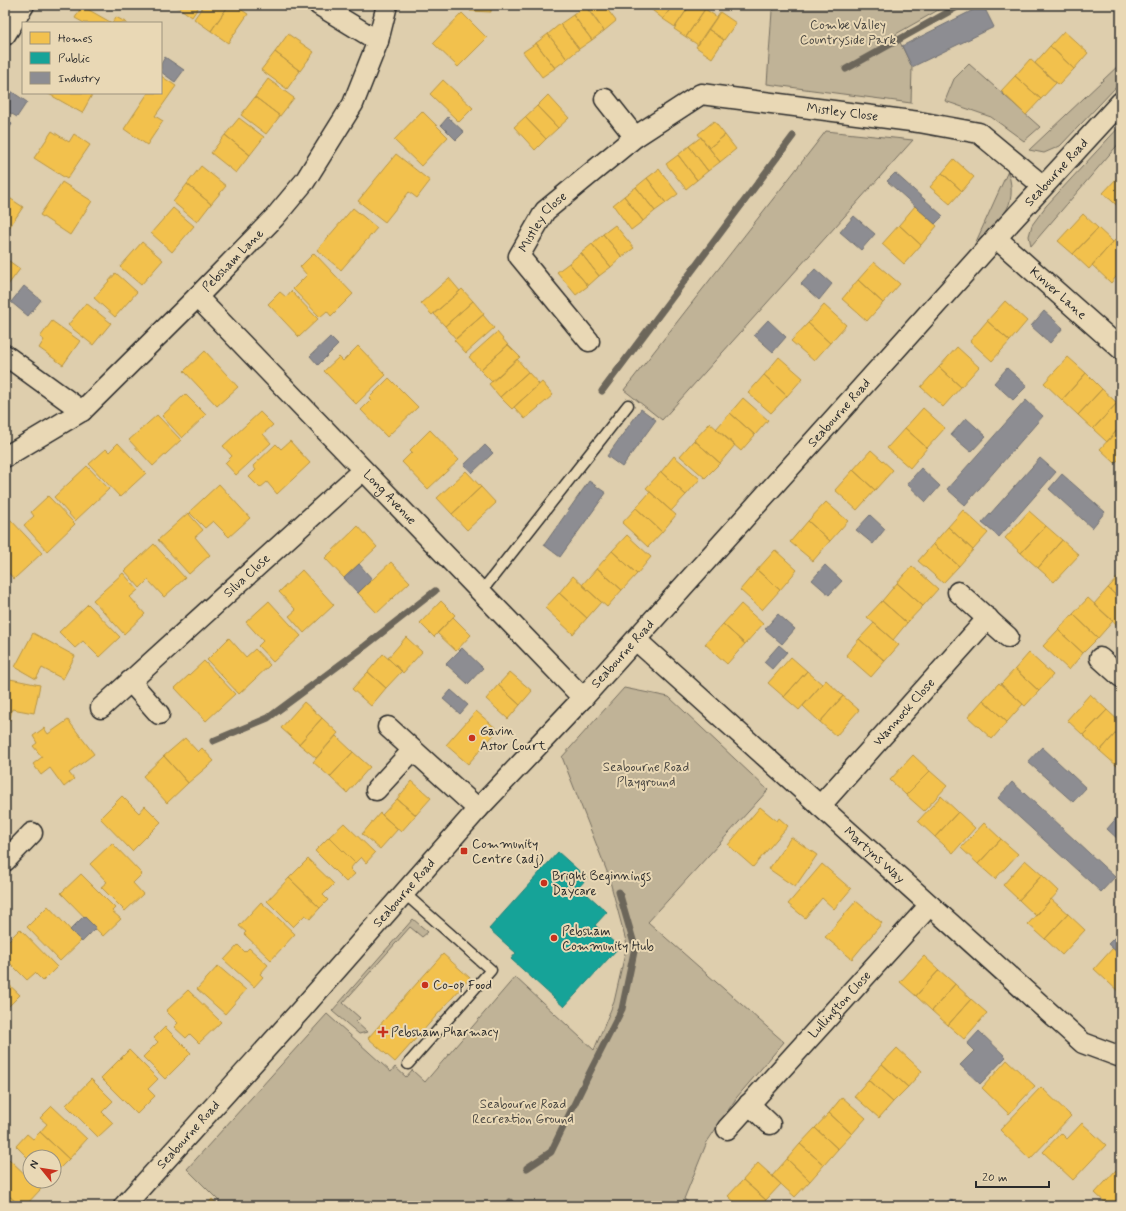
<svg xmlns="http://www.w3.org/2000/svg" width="1126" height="1211" viewBox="0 0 1126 1211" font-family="Mynerve,sans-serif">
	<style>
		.green { fill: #c0b397; stroke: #766f61 }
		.homes { fill: #f2c14e; stroke: #b69444 }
		.public { fill: #17a398; stroke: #1d7f77 }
		.industry { fill: #8d8d92; stroke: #707073 }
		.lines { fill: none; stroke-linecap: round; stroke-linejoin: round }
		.stream { stroke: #6c665a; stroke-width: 7 }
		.service-casing { stroke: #2b2b2b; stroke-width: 13 }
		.minor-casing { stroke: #2b2b2b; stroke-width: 23 }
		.service { stroke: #e9d8b5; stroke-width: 10 }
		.minor { stroke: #e9d8b5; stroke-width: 20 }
		.poi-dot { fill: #c8321e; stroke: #e9d8b5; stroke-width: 1.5 }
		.labels { text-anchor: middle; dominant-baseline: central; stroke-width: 4; stroke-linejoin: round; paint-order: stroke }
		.park-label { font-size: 13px; fill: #494641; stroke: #e9d8b5 }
		.street-label { font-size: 13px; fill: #2b2b2b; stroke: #e9d8b5 }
		.poi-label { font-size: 13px; fill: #2b2b2b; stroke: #e9d8b5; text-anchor: start }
	</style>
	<rect width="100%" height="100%" fill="#decead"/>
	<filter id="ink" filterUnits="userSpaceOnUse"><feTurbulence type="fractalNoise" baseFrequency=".025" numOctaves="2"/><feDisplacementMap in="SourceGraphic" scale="8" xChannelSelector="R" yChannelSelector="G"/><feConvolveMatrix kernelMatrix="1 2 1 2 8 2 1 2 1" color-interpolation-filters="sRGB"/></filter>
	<g filter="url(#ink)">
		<path class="green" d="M780 5H947L896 34 912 67 911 103 767 84 772 11Z
			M1121 63V81L1118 85 1060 146 1044 153 1029 150Z
			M969 64 1040 127 1024 141 991 117 945 101 954 79Z
			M1121 125V141L1031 246 1029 236 1032 225 1046 206Z
			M826 131 913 140 662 420 624 390Z
			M1008 171C1019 210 1000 218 975 244Z
			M624 688 669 697 768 790 648 922 784 1042 737 1097 707 1142 684 1199 693 1206H224L187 1169 327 1014 391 1072 395 1067 406 1077 412 1070 425 1082 515 977 594 1050 614 1002 627 945 608 874 562 757Z
			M413 919 428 932 422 937 410 927 343 1003 360 1018 356 1022 367 1032 359 1034 332 1011Z"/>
		<path class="homes" d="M175 5H200L192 17Z
			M204 5H229L211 31 194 19Z
			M229 5H234L248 14 228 43 211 31Z
			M470 5H491V12L470 11Z
			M586 5H604L616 21 604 31Z
			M656 5H673L663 19 652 10Z
			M673 5H690L675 27 663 19Z
			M690 5H699L705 9 686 37 674 29Z
			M82 6 112 23H84L75 18Z
			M585 6 604 31 592 40 573 15Z
			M705 9 717 17 698 45 686 37Z
			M720 12 736 23 724 40 708 29Z
			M462 13 487 38 458 67 433 43Z
			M573 15 592 40 579 49 560 24Z
			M116 17 127 23H112Z
			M560 24 579 49 567 59 548 34Z
			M708 29 724 40 712 58 696 47Z
			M1064 31 1088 53 1074 69 1050 46Z
			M288 34 314 52 300 71 275 52Z
			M548 34 567 59 555 68 536 43Z
			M536 43 555 68 542 77 523 52Z
			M1050 46 1074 69 1059 85 1035 63Z
			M275 52 300 71 287 89 261 70Z
			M1030 59 1056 83 1041 99 1015 76Z
			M161 76 176 86 155 116 163 121 147 145 124 129 148 93H161Z
			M1015 76 1041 99 1026 115 1001 91Z
			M268 79 294 98 280 116 255 97Z
			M443 80 473 108 459 122 430 94Z
			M47 93H93L82 113Z
			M548 95 569 118 558 128 537 106Z
			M255 97 280 116 266 134 241 115Z
			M537 106 558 128 546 139 525 117Z
			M422 111 448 137 421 166 394 140Z
			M525 117 546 139 535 150 514 127Z
			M239 118 264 137 250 155 225 135Z
			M714 121 725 135 709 148 698 134Z
			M52 131 69 142 74 134 90 145 67 179 34 158Z
			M225 135 250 155 236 173 211 153Z
			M725 135 736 149 720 162 709 148Z
			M701 137 720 162 708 171 689 146Z
			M689 146 708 171 697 180 678 155Z
			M396 154 430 181 417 198 409 192 385 222 358 201Z
			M678 155 697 180 686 189 666 164Z
			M954 159 974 177 962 191 942 173Z
			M201 166 226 186 211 204 187 184Z
			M659 169 678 194 666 203 647 178Z
			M942 173 962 191 950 204 930 187Z
			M647 178 666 203 655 211 636 187Z
			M1117 178 1121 181V209L1103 193Z
			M62 182 92 201 70 235 40 215Z
			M187 184 211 204 197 222 173 202Z
			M636 187 655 211 643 221 624 196Z
			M5 195 23 207 5 234Z
			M624 196 643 221 631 230 613 205Z
			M915 206 937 226 921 245 899 225Z
			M173 208 194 226 172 252 151 233Z
			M353 208 377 228 341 270 317 250Z
			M1083 214 1098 228 1073 254 1058 241Z
			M615 225 634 248 622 257 603 234Z
			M899 225 921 245 904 264 882 244Z
			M1098 228 1113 242 1089 269 1073 254Z
			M603 234 622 257 611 267 592 244Z
			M1116 239 1121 244V271L1111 283 1092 265Z
			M142 242 163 260 141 285 120 267Z
			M592 244 611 267 599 276 581 253Z
			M314 253 353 294 331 316 327 311 320 317 293 289 307 275 300 267Z
			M581 253 599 276 588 286 569 263Z
			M5 258 20 269 5 289Z
			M874 262 900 284 883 303 858 280Z
			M569 263 588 286 576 295 557 272Z
			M116 273 137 292 115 317 94 298Z
			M449 278 460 291 432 315 421 303Z
			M858 280 883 303 867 321 842 299Z
			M462 289 473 301 445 326 434 314Z
			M291 291 318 319 299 337 268 304 280 292 286 297Z
			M473 301 484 314 456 339 445 326Z
			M1005 301 1027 321 1010 341 987 321Z
			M86 303 111 323 93 345 68 325Z
			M824 305 846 325 830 343 808 323Z
			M483 315 494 328 466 353 454 340Z
			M52 321 80 341 63 365 39 348 44 340 40 337Z
			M987 321 1010 341 992 361 970 341Z
			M808 323 830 343 814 361 791 341Z
			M497 332 508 345 480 370 469 357Z
			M508 345 520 357 492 382 480 370Z
			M358 346 386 375 356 404 324 371 339 357 343 361Z
			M957 347 979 367 961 387 939 367Z
			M205 351 238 387 217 406 184 371Z
			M779 357 803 378 787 396 764 375Z
			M1068 357 1086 373 1062 400 1044 383Z
			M517 359 528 372 500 397 489 384Z
			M939 367 961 387 943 407 921 387Z
			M528 372 539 384 512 409 500 397Z
			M1086 373 1102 389 1078 415 1062 400Z
			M764 375 787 396 771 413 748 393Z
			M389 378 418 407 387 437 361 410 371 400 369 398Z
			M542 382 553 395 525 419 514 407Z
			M1102 389 1117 403 1093 429 1078 415Z
			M185 394 206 415 182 438 162 416Z
			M743 398 768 420 755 435 730 413Z
			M1117 403 1121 406V426L1107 442 1093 429Z
			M923 408 945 428 927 448 905 428Z
			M260 412 273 425 263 434 271 443 236 475 225 463 232 456 223 446Z
			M730 413 755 435 741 451 716 429Z
			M157 415 181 440 153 466 129 440Z
			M710 423 735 445 720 463 694 440Z
			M1121 426V457L1115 463 1100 449Z
			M905 428 927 448 910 468 887 448Z
			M430 430 459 460 428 489 402 462 412 452 410 450Z
			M694 440 720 463 705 478 680 456Z
			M290 441 310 463 277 494 267 482 260 488 249 477 256 470 253 466 276 444 281 449Z
			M118 443 146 473 120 497 89 464 106 449 109 452Z
			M871 450 893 470 875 490 853 470Z
			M674 456 700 479 686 495 661 472Z
			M87 466 109 489 75 521 54 497Z
			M853 470 875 490 857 510 835 490Z
			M466 471 481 487 452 514 437 498Z
			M661 472 686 495 671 511 646 488Z
			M219 484 250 518 229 537 213 521 205 528 189 512Z
			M481 487 496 503 467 530 452 514Z
			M650 492 676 515 662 532 636 508Z
			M48 496 75 524 47 551 24 525 34 516 31 512Z
			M826 502 848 521 830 541 808 521Z
			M636 508 662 532 648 547 622 523Z
			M963 510 988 533 973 550 948 527Z
			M1029 511 1046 526 1021 553 1005 538Z
			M188 513 203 530 195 537 210 555 189 574 158 540Z
			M9 518 42 553 14 579 5 569V522Z
			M808 521 830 541 813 561 790 542Z
			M358 526 377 547 344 578 325 558Z
			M1046 526 1062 540 1038 568 1021 553Z
			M948 527 973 550 959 566 933 544Z
			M627 535 651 557 637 574 612 551Z
			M1062 540 1079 555 1054 582 1038 568Z
			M154 544 185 578 164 597 148 580 140 588 125 571Z
			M933 544 959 566 943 583 918 561Z
			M775 550 797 570 780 590 757 570Z
			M612 551 637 574 622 590 597 568Z
			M391 562 410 582 377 613 358 593Z
			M912 566 938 589 923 606 897 583Z
			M597 568 622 590 607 607 582 585Z
			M302 570 334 605 304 633 289 616 296 610 279 592Z
			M757 570 780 590 762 610 740 590Z
			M123 573 138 590 130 597 145 614 124 634 93 600Z
			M1121 574V600L1108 588Z
			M573 576 601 602 587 618 559 593Z
			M897 583 923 606 907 623 882 601Z
			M1108 588 1121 600V629L1094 604Z
			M559 593 587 618 573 634 545 608Z
			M1088 598 1113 621 1098 638 1073 614Z
			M269 601 301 636 273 662 258 646 263 641 246 622Z
			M441 601 455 615 434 637 420 623Z
			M882 601 907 623 893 640 867 617Z
			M88 604 120 637 99 657 83 641 75 648 59 632Z
			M741 604 763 624 745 644 723 624Z
			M1073 614 1098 638 1083 653 1058 630Z
			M453 617 471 635 456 651 437 633Z
			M874 623 899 645 885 661 859 639Z
			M723 624 745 644 727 664 705 644Z
			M1058 630 1083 653 1069 670 1043 646Z
			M33 633 75 656 63 679 42 668 36 679 15 667Z
			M406 637 422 652 403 673 388 658Z
			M229 638 246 657 255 649 270 665 239 694 207 660Z
			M859 639 885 661 871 677 846 655Z
			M1029 653 1053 675 1039 691 1015 669Z
			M383 654 402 671 386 688 368 672Z
			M791 657 807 671 784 697 768 683Z
			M204 661 235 694 206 721 175 688Z
			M1015 669 1039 691 1025 706 1001 684Z
			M807 671 822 684 799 710 784 697Z
			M368 672 386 688 371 706 352 689Z
			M510 672 532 691 520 705 498 685Z
			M5 678 40 685 34 713 12 709 10 720 5 719Z
			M826 680 843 696 820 722 803 706Z
			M999 683 1023 704 1007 722 983 700Z
			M498 685 520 705 508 719 486 699Z
			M1090 694 1107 710 1083 735 1067 720Z
			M843 696 859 710 836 736 820 722Z
			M983 700 1007 722 992 739 968 717Z
			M304 702 322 718 299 744 281 728Z
			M1107 710 1121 723V727L1100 751 1083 735Z
			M476 711 498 730 468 764 446 745Z
			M322 718 338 733 316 758 299 744Z
			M68 720 94 754 69 773 74 779 64 787 50 768 41 775 33 764 42 757 33 746 37 743 33 736 44 728 48 734Z
			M1121 727V761L1117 766 1100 751Z
			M336 736 353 752 330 777 313 762Z
			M185 738 198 752 202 748 214 761 188 783 164 756Z
			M353 752 370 767 347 793 330 777Z
			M913 755 930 771 906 795 890 780Z
			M164 756 188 783 167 803 143 776Z
			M930 771 947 786 924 811 906 795Z
			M412 781 431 798 416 815 397 799Z
			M122 796 139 813 145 806 161 822 132 851 100 818Z
			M941 796 958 812 935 837 918 821Z
			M397 799 416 815 401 832 382 815Z
			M760 807 777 821 779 818 788 826 753 867 728 845Z
			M958 812 975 828 953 853 935 837Z
			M380 813 398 829 380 849 362 834Z
			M344 823 375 853 366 863 361 857 355 863 329 837Z
			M984 823 1001 839 978 864 961 848Z
			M329 837 355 863 350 869 355 874 346 882 315 851Z
			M791 837 817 855 795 887 769 869Z
			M1001 839 1018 854 995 879 978 864Z
			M112 843 142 874 133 883 143 894 125 911 101 887 107 882 90 864Z
			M308 859 334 884 323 895 328 900 320 908 289 878Z
			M1025 860 1042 875 1019 900 1003 885Z
			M822 864 851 889 834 909 822 898 805 918 788 904Z
			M81 874 115 908 112 911 121 919 103 936 61 893Z
			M1042 875 1059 891 1036 916 1019 900Z
			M289 878 320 908 310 919 305 915 293 927 267 901Z
			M1051 899 1068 914 1045 939 1028 924Z
			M856 901 882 923 852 959 825 937Z
			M261 902 295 934 271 960 244 934 246 932 239 926Z
			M48 906 81 941 60 961 27 927Z
			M1068 914 1085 930 1062 955 1045 939Z
			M20 929 57 967 43 981 35 973 27 980 5 958V944Z
			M238 945 245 952 249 948 268 965 260 974 263 977 254 987 224 960Z
			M1113 948 1121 956V994L1094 969Z
			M443 954 470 978 395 1062 368 1038Z
			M924 956 939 970 916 996 900 982Z
			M218 966 246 990 225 1014 197 989Z
			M939 970 955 984 932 1011 916 996Z
			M5 981 20 995 5 1010Z
			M955 984 971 999 948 1025 932 1011Z
			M188 990 221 1022 199 1043 190 1034 186 1038 174 1027 178 1023 166 1011Z
			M971 999 987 1013 964 1039 948 1025Z
			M165 1027 191 1053 165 1079 143 1057 158 1042 154 1038Z
			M897 1048 922 1071 908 1087 882 1064Z
			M129 1050 158 1079 148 1089 155 1096 137 1114 101 1078Z
			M1007 1060 1035 1086 1009 1114 982 1088Z
			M882 1064 908 1087 893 1102 868 1080Z
			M91 1079 113 1101 102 1112 113 1123 98 1137 66 1105Z
			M868 1080 893 1102 879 1118 854 1096Z
			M1041 1087 1071 1116 1030 1159 1000 1130Z
			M842 1097 866 1118 852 1134 829 1113Z
			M52 1106 87 1139 69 1159 40 1132 47 1124 40 1118Z
			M829 1113 852 1134 838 1149 815 1128Z
			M1082 1123 1106 1145 1073 1180 1043 1152 1061 1133 1067 1139Z
			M815 1128 838 1149 824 1165 800 1144Z
			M40 1132 69 1159 54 1174V1157H30V1160L16 1146 27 1134 33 1139Z
			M800 1144 824 1165 810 1181 787 1159Z
			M9 1159 30 1179V1181H33L41 1189 25 1206H20L5 1192V1164Z
			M787 1159 810 1181 795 1197 772 1176Z
			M758 1163 781 1184 766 1200 743 1180Z
			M1116 1170 1121 1175V1198L1114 1206H1109L1095 1193Z
			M743 1180 766 1200 761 1206H739L728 1196Z
			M5 1192 20 1206H5Z
			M212 1199 220 1206H206Z"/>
		<path class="public" d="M558 852 587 878 579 887 607 912 595 925 619 947 564 1007 511 959 516 953 489 929Z"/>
		<path class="industry" d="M983 5 994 27 912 67 902 46Z
			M165 57 184 70 175 82 161 72V64Z
			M8 89 27 102 17 117 5 110V94Z
			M448 117 464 132 456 140 441 125Z
			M5 119 12 124 5 135Z
			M895 173 943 216 935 224 887 181Z
			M854 216 875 234 861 250 840 232Z
			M815 269 832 284 819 300 801 284Z
			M24 286 41 300 28 316 11 302Z
			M1044 311 1063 328 1050 343 1031 326Z
			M768 320 786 337 773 352 754 335Z
			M330 337 338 345 318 365 310 356Z
			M1007 368 1027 386 1013 400 994 383Z
			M1026 400 1043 416 965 505 947 489Z
			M641 409 656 420 622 467 607 456Z
			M966 418 986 436 971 452 951 435Z
			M485 445 493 453 472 473 464 465Z
			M1040 458 1056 472 999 537 982 523Z
			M921 468 940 486 926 502 907 484Z
			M1062 474 1105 512 1092 528 1049 489Z
			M589 481 606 493 560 557 544 545Z
			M870 515 885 529 873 544 856 530Z
			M359 564 372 579 358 593 344 578Z
			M825 565 842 581 829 595 812 580Z
			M778 614 795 629 782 644 765 629Z
			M779 645 787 652 772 669 764 662Z
			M462 648 483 668 468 684 446 664Z
			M451 690 468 705 460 714 443 699Z
			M1042 747 1086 788 1073 802 1028 762Z
			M1012 782 1115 877 1101 892 998 798Z
			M1119 815 1121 817V842L1107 829Z
			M84 916 96 928 82 942 70 930Z
			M1121 931V956L1108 944Z
			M979 1031 1006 1057 980 1084 960 1065 974 1051 967 1044Z
			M950 1199 959 1206H945Z"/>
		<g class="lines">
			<path class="stream" d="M846 69 961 5
				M602 391 793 136
				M213 741 268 718 365 646 435 591
				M527 1168 551 1152 589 1074 622 1009 635 947 619 892
				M507 1206 510 1202"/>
			<g class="service-casing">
				<path id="service" d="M481 592 628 405
					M404 893 491 970 408 1064"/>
			</g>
			<g class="minor-casing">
				<g id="minor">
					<path d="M319 5 378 41"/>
					<path d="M5 35 24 5"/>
					<path d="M605 99 635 137"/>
					<path id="s1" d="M996 238 1121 349"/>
					<path id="s2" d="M197 297 583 698"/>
					<path id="s3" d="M589 341 519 256 545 211 635 137 701 94 919 122 979 133 1043 186"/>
					<path d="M5 355 82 411"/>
					<path id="s4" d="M5 457 82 411 197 297 275 217 305 181 353 104 378 41 387 5"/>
					<path d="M958 592 1008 637"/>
					<path id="s5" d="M636 640 1083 1043 1121 1057"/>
					<path d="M1100 658 1121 677"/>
					<path d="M130 681 159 714"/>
					<path id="s6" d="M101 708 363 470"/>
					<path d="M388 727 478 809"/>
					<path d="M376 790 413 750"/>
					<path id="s7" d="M820 806 988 618"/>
					<path d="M5 861 32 833"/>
					<path d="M749 1104 770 1124"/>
					<path id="s8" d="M727 1129 930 905"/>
					<path id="s9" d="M124 1206 301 1010 478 809 583 698 996 238 1121 102"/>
				</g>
			</g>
			<use href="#service" class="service"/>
			<use href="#minor" class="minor"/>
		</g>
	</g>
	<g class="poi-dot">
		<circle cx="472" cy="738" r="4"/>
		<rect x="460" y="847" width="8" height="8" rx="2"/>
		<circle cx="544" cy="883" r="4"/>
		<circle cx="554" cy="938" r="4"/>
		<circle cx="425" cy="985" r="4"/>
		<path d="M381 1026h4v4h4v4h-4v4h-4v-4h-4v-4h4z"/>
	</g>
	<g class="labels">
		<g class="park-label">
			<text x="848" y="25">Combe Valley<tspan x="848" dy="15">Countryside Park</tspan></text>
			<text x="646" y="767">Seabourne Road<tspan x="646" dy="15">Playground</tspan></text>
			<text x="523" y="1104">Seabourne Road<tspan x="523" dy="15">Recreation Ground</tspan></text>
		</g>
		<g class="street-label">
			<text stroke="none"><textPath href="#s3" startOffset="500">Mistley Close</textPath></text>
			<text stroke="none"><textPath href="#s9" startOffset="1392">Seabourne Road</textPath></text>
			<text stroke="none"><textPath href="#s3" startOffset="152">Mistley Close</textPath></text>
			<text stroke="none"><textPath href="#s4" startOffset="303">Pebsham Lane</textPath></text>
			<text stroke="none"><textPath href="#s1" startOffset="83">Kinver Lane</textPath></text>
			<text stroke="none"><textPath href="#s9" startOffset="1068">Seabourne Road</textPath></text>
			<text stroke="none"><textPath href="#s2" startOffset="278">Long Avenue</textPath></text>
			<text stroke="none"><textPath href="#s6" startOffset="197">Silva Close</textPath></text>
			<text stroke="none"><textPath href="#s9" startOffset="744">Seabourne Road</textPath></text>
			<text stroke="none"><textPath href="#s7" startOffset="126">Wannock Close</textPath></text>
			<text stroke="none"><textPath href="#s5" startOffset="321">Martyns Way</textPath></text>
			<text stroke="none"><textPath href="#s9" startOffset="420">Seabourne Road</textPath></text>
			<text stroke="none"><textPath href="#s8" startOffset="168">Lullington Close</textPath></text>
			<text stroke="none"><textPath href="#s9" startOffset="96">Seabourne Road</textPath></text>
		</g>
		<g class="poi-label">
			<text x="480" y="731">Gavin<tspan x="480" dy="15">Astor Court</tspan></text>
			<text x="472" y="844">Community<tspan x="472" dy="15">Centre (adj)</tspan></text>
			<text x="552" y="876">Bright Beginnings<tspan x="552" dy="15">Daycare</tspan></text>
			<text x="562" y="931">Pebsham<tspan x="562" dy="15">Community Hub</tspan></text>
			<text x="433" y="985">Co-op Food</text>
			<text x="391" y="1032">Pebsham Pharmacy</text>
		</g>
	</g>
	<rect width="1126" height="1211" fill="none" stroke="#e9d8b5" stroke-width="20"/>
	<rect x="10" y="10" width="1106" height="1191" fill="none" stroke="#2b2b2b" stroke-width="1.5" filter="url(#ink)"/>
	<rect x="22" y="22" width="140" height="72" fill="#e9d8b5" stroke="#9d937e"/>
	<rect x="30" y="32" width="20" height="12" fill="#f2c14e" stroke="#9d937e"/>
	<text x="58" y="42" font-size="12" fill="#2b2b2b">Homes</text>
	<rect x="30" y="52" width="20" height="12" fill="#17a398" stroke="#9d937e"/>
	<text x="58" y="62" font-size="12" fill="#2b2b2b">Public</text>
	<rect x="30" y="72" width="20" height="12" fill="#8d8d92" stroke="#9d937e"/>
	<text x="58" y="82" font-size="12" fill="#2b2b2b">Industry</text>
	<g transform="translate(42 1169) rotate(300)"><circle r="19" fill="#e9d8b5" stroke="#9d937e"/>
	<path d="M0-3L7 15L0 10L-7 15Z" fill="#c8321e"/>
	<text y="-6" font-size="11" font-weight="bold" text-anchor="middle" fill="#2b2b2b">N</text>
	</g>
	<path d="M976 1181v6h73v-6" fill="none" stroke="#2b2b2b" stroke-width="2"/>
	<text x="982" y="1181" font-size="12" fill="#2b2b2b" stroke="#e9d8b5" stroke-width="3" paint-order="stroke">20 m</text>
</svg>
